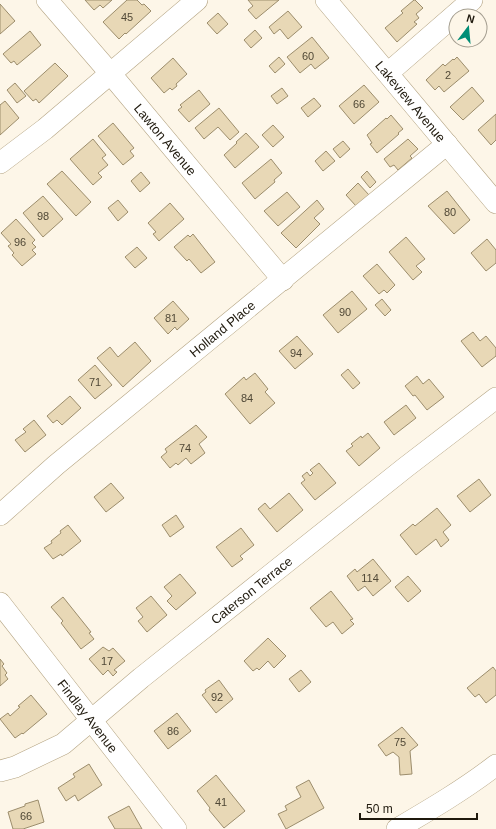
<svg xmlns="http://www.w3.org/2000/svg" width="496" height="829" viewBox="0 0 496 829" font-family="Arial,sans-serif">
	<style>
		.building { fill: #e8d8b6; stroke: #9c8d6c }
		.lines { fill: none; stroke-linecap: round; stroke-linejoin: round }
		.minor-casing { stroke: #b4a483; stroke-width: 22 }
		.minor { stroke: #fff; stroke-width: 21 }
		.labels { text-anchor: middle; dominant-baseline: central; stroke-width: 4; stroke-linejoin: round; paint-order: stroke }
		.number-label { font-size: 11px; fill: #514937 }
		.street-label { font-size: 13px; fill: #1f190d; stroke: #fdf6e8 }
	</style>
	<rect width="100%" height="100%" fill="#fdf6e8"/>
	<path class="building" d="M85 0H112L103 8 100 5 94 10Z
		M127 0H137L142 5 144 4 151 11 126 34 125 33 119 39 103 22Z
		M248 0H279L256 19 248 10 253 6Z
		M414 0H415L423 8 416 14 419 18 414 22 417 24 397 42 385 28 403 13 401 11Z
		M0 4 15 21 0 34Z
		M288 11 302 27 288 39 280 29 274 34 269 27Z
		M218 13 228 24 217 34 207 23Z
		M255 30 262 38 251 48 244 40Z
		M30 31 41 45 17 65 14 61 11 63 3 54Z
		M312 37 329 58 315 69 311 64 300 73 287 57Z
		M279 57 285 64 275 73 269 66Z
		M457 57 469 71 444 92 439 86 435 90 426 80 443 64 445 66 453 59 454 60Z
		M173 58 187 74 176 84 177 86 172 90 170 88 164 93 151 78Z
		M55 63 68 76 39 103 36 99 33 101 24 91Z
		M15 83 26 96 17 103 7 90Z
		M364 85 379 102 354 124 339 106Z
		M472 87 484 101 463 120 450 107Z
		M282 88 288 96 277 104 271 96Z
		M199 90 210 104 189 122 178 110 182 107 180 105Z
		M314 98 321 106 308 117 301 108Z
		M5 101 19 118 0 135V105Z
		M219 108 239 132 230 140 218 127 204 139 195 128Z
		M496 114V140L491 145 478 130Z
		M391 115 403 129 398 133 399 134 377 153 370 144 372 143 367 135 386 118 387 119Z
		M113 123 134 148 130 151 134 156 123 165 98 136Z
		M273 125 284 137 273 147 262 135Z
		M246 133 259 147 235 168 224 155 237 143 236 142Z
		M93 139 106 155 102 158 108 165 98 173 102 177 93 185 70 159Z
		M408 139 418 149 410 156 412 158 398 170 394 165 390 167 384 159Z
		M343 141 350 149 340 158 333 149Z
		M326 151 335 161 323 171 315 161Z
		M271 159 282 173 274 180 275 182 255 199 242 183Z
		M62 171 91 202 76 216 47 184Z
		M367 171 376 182 370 188 361 177Z
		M141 172 150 183 140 192 131 181Z
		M358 183 369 195 356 206 346 195Z
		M447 191 470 220 454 234 428 206Z
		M287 192 300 207 278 226 264 211Z
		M43 196 63 219 43 237 23 213Z
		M118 200 128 212 118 221 108 208Z
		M317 200 324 209 314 218 320 224 296 248 281 233Z
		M170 203 184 219 159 241 153 234 156 232 148 223Z
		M16 219 35 240 32 243 36 247 32 250 36 254 22 266 12 255 14 253 8 246 11 244 1 233Z
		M193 234 215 262 201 273 189 259 187 261 174 247 188 235 190 237Z
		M406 237 425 259 416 266 422 272 413 280 389 252Z
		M487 239 496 250V263L486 271 471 253Z
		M137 247 147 258 135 268 125 257Z
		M377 264 395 285 387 293 384 290 379 294 363 276Z
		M352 291 367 309 338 333 323 315Z
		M382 299 391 310 385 316 375 305Z
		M173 301 189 319 177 330 175 327 168 334 154 318Z
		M473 332 480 341 486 336 496 348V356L482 367 461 341Z
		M297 336 313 354 295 369 279 351Z
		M135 342 151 361 123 387 97 358 110 347 118 357Z
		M95 365 112 385 95 399 78 380Z
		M348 369 360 383 353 389 341 375Z
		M255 373 268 389 265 392 275 403 250 424 225 394 244 377 246 380Z
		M417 376 423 384 429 379 444 397 427 410 415 395 413 396 405 386Z
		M70 396 81 408 62 425 57 420 53 423 47 416Z
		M406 405 416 418 394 435 384 422Z
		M34 420 46 435 25 452 15 440 26 432 23 429Z
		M196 425 207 437 199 444 205 453 191 464 186 458 178 465 176 463 170 468 161 457 167 452 165 449Z
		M368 433 380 448 359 466 346 451 353 446 351 444 361 436 362 438Z
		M319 463 336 483 315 500 301 483 305 480 302 476 307 472 310 476 313 473 310 470Z
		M479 479 491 495 470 512 457 496Z
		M111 483 124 498 106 512 94 497Z
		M289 493 303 510 277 532 258 509 265 503 270 509Z
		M437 508 451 525 443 532 449 540 441 547 436 539 416 555 400 535 413 524 415 526Z
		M176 515 184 527 170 537 162 525Z
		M68 525 81 541 62 556 61 554 53 559 44 548 52 543 51 541 61 533 60 531Z
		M241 528 254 545 240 556 243 559 232 567 216 547Z
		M373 559 391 581 373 596 365 586 358 591 347 576 355 569 357 572Z
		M180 574 196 593 176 610 167 601 172 596 164 587Z
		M408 576 421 591 408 602 395 587Z
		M331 591 353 619 350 620 354 624 342 634 333 622 326 627 310 608Z
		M151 596 167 615 147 632 138 621 143 617 136 608Z
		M63 597 91 632 89 633 94 639 81 649 61 623 63 621 51 607Z
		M268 638 286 656 274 668 268 661 259 670 257 668 253 671 244 661Z
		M103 647 109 651 113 648 125 661 114 670 117 672 113 676 108 670 103 675 89 659Z
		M0 659 4 664 2 666 7 673 5 675 8 679 0 686Z
		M493 667 496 671V695L486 703 479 694 475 697 467 688Z
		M301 670 311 682 299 692 289 679Z
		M219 680 233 699 216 713 202 695 206 692 205 690Z
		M31 695 47 714 23 734 22 733 15 738 0 719 8 713 10 716 20 707 18 706Z
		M177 713 191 731 168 749 154 731Z
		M402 727 418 745 410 751 412 774 400 775 399 757 393 752 386 756 378 745Z
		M89 764 102 785 78 801 75 795 66 801 58 788 75 777 73 774Z
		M216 775 245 811 224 828 209 810 210 808 197 791Z
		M309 780 324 808 286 829 278 814 287 810 285 806 301 797 296 787Z
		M38 800 44 822 23 829H13L8 812 25 806V804Z
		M129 806 142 829H115L108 817Z"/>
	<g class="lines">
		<g class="minor-casing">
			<g id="minor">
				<path id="s1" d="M47 0 110 73 283 280"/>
				<path id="s2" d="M326 0 496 203"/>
				<path d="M388 73 472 0"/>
				<path d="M0 163 45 129 197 0"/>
				<path id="s3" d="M0 515 56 465 447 144"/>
				<path id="s4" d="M0 603 176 829"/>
				<path id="s5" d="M0 771 15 767 63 744 141 678 406 467 496 398"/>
				<path d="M397 829C431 809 465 789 496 765"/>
			</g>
		</g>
		<use href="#minor" class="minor"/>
	</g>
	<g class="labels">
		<g class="number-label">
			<text x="127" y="17">45</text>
			<text x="308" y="56">60</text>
			<text x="448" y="75">2</text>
			<text x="359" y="104">66</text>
			<text x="450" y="212">80</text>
			<text x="43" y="216">98</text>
			<text x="20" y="242">96</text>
			<text x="345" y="312">90</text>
			<text x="171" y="318">81</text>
			<text x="296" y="353">94</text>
			<text x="95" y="382">71</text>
			<text x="247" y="398">84</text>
			<text x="185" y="448">74</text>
			<text x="370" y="578">114</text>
			<text x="107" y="661">17</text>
			<text x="217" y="697">92</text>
			<text x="173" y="731">86</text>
			<text x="400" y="742">75</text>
			<text x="221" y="802">41</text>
			<text x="26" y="816">66</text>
		</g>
		<g class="street-label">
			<text stroke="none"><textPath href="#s2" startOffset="132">Lakeview Avenue</textPath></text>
			<text stroke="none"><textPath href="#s1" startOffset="183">Lawton Avenue</textPath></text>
			<text stroke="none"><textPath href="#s3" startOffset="290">Holland Place</textPath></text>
			<text stroke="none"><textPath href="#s5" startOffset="312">Caterson Terrace</textPath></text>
			<text stroke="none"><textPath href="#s4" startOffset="143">Findlay Avenue</textPath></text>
		</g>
	</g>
	<g transform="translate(468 28) rotate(16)"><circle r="19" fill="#fdf6e8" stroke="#a49e90"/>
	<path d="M0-3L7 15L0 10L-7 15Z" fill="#008d75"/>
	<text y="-6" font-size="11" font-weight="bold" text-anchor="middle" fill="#1f190d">N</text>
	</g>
	<path d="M360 813v6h117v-6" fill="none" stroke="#1f190d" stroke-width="2"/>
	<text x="366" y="813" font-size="12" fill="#1f190d" stroke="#fdf6e8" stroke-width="3" paint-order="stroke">50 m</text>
</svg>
